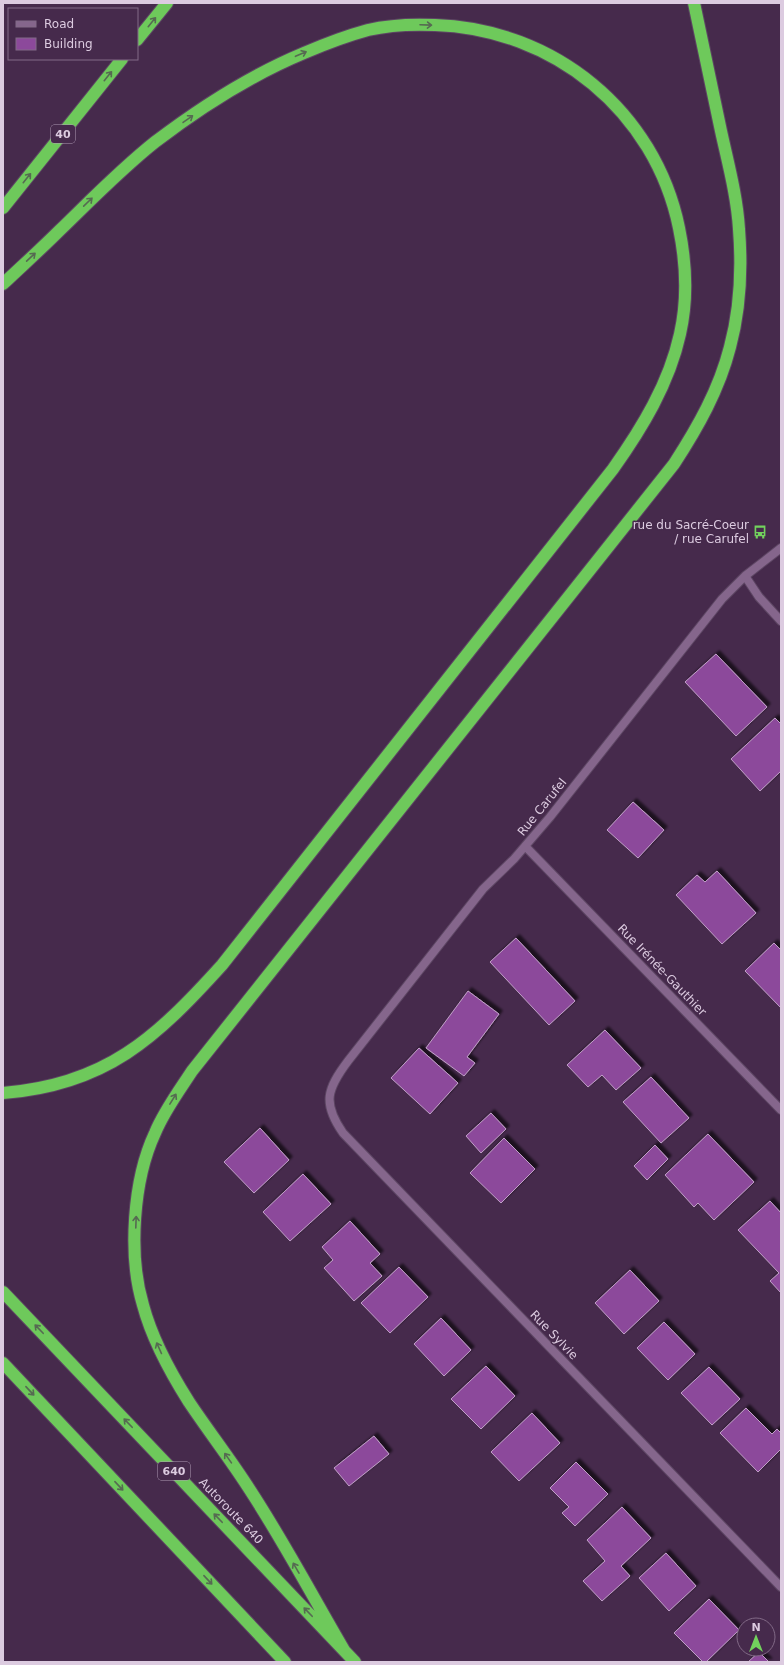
<svg xmlns="http://www.w3.org/2000/svg" width="784" height="1665" viewBox="0 0 784 1665" font-family="'DejaVu Sans',sans-serif">
	<style>
		.building { fill: #8c499b; stroke: #c1a0c8; filter: url(#shadow) }
		.lines { fill: none; stroke-linecap: round; stroke-linejoin: round }
		.street-casing { stroke: #5d4663; stroke-width: 10 }
		.highway-casing { stroke: #5d4663; stroke-width: 14 }
		.street { stroke: #85668c; stroke-width: 8 }
		.highway { stroke: #6ec95b; stroke-width: 12 }
		.oneway { stroke: #566a52 }
		.labels { text-anchor: middle; dominant-baseline: central; stroke-width: 3; stroke-linejoin: round; paint-order: stroke }
		.shield { fill: #462a4c; stroke: #af9bb4; stroke-width: 1 }
		.shield-label { font-size: 11px; font-weight: bold; fill: #dccbe0 }
		.poi-label { font-size: 12px; fill: #dccbe0; stroke: #462a4c; text-anchor: end }
		.street-label { font-size: 12px; fill: #dccbe0; stroke: #462a4c }
	</style>
	<defs>
		<filter id="shadow"><feDropShadow dx="3.5" dy="-3.5" stdDeviation="1" flood-color="#0009"/></filter>
	</defs>
	<rect width="100%" height="100%" fill="#462a4c"/>
	<path class="building" d="M716 654 767 707 736 736 685 682Z
		M775 718 781 724V771L760 791 731 759Z
		M633 802 664 830 638 858 607 830Z
		M717 871 756 913 722 944 676 895 697 875 705 882Z
		M516 938 575 1001 549 1025 490 962Z
		M774 943 781 950V1008L745 971Z
		M468 991 499 1014 467 1057 475 1063 464 1076 426 1048Z
		M605 1030 641 1068 616 1090 602 1075 588 1087 567 1065Z
		M419 1048 458 1083 430 1114 391 1078Z
		M651 1077 689 1118 661 1143 623 1102Z
		M491 1113 506 1129 481 1153 466 1136Z
		M260 1128 289 1160 254 1193 224 1162Z
		M708 1134 754 1182 714 1220 698 1203 694 1207 665 1175Z
		M504 1138 535 1169 501 1203 470 1173Z
		M655 1145 668 1159 647 1180 634 1166Z
		M303 1174 331 1204 290 1241 263 1212Z
		M770 1201 781 1213V1293L770 1281 779 1273 738 1230Z
		M350 1221 380 1254 370 1263 382 1276 354 1301 324 1268 333 1260 322 1247Z
		M399 1267 428 1297 390 1333 361 1303Z
		M630 1270 659 1301 624 1334 595 1303Z
		M441 1318 471 1350 444 1376 414 1344Z
		M664 1322 695 1354 668 1380 637 1348Z
		M486 1366 515 1396 481 1429 451 1399Z
		M709 1367 740 1399 712 1425 681 1393Z
		M746 1408 772 1434 777 1429 781 1433V1449L758 1472 720 1433Z
		M532 1413 560 1443 519 1481 491 1452Z
		M374 1436 389 1454 349 1486 334 1468Z
		M576 1462 608 1494 575 1526 562 1513 569 1507 550 1488Z
		M622 1507 651 1538 621 1566 630 1576 602 1601 583 1581 605 1561 587 1540Z
		M666 1553 696 1586 669 1611 639 1578Z
		M709 1599 739 1630 706 1662H703L674 1633Z
		M759 1652 769 1662H748Z"/>
	<g class="lines">
		<g class="street-casing">
			<path id="street" d="M781 548 745 576 722 599 550 817 514 859 483 889 348 1061C327 1089 322 1103 343 1133L781 1587
				M745 576 759 597 781 621
				M525 846 781 1110"/>
		</g>
		<g class="highway-casing">
			<path id="highway" d="M137 40 167 3
				M3 208 122 59
				M3 284C22 266 42 248 60 230 91 200 121 169 155 142 201 107 251 75 304 53 325 44 346 36 368 30 389 25 413 24 435 25 554 29 655 111 679 228 686 262 688 299 680 334 669 384 642 428 613 469L222 965C156 1038 106 1085 3 1093
				M3 1292 355 1662
				M3 1363 285 1662
				M344 1650C313 1597 284 1542 250 1490 231 1460 209 1432 189 1402 170 1372 152 1339 143 1305 128 1255 133 1180 155 1133 164 1111 179 1091 192 1071L674 464C698 427 719 390 730 347 740 310 742 268 739 229 737 196 728 163 721 131 712 88 703 46 694 3"/>
		</g>
		<use href="#street" class="street"/>
		<use href="#highway" class="highway"/>
	</g>
	<defs><path id="oneway-shaft" d="M-6 0H5M1.5-3L5.5 0L1.5 3" fill="none" stroke-width="1.6" stroke-linecap="round" stroke-linejoin="round"/></defs>
	<g class="oneway">
		<use href="#oneway-shaft" transform="translate(152 22) rotate(-51)"/>
		<use href="#oneway-shaft" transform="translate(426 25) rotate(2)"/>
		<use href="#oneway-shaft" transform="translate(301 54) rotate(-23)"/>
		<use href="#oneway-shaft" transform="translate(108 76) rotate(-51)"/>
		<use href="#oneway-shaft" transform="translate(188 119) rotate(-35)"/>
		<use href="#oneway-shaft" transform="translate(27 178) rotate(-51)"/>
		<use href="#oneway-shaft" transform="translate(88 202) rotate(-44)"/>
		<use href="#oneway-shaft" transform="translate(31 257) rotate(-43)"/>
		<use href="#oneway-shaft" transform="translate(173 1099) rotate(-58)"/>
		<use href="#oneway-shaft" transform="translate(136 1222) rotate(-88)"/>
		<use href="#oneway-shaft" transform="translate(39 1329) rotate(-134)"/>
		<use href="#oneway-shaft" transform="translate(159 1348) rotate(-114)"/>
		<use href="#oneway-shaft" transform="translate(30 1391) rotate(47)"/>
		<use href="#oneway-shaft" transform="translate(128 1423) rotate(-134)"/>
		<use href="#oneway-shaft" transform="translate(228 1458) rotate(-125)"/>
		<use href="#oneway-shaft" transform="translate(119 1486) rotate(47)"/>
		<use href="#oneway-shaft" transform="translate(218 1518) rotate(-134)"/>
		<use href="#oneway-shaft" transform="translate(296 1568) rotate(-120)"/>
		<use href="#oneway-shaft" transform="translate(208 1580) rotate(47)"/>
		<use href="#oneway-shaft" transform="translate(308 1612) rotate(-134)"/>
	</g>
	<defs>
		<g id="bus-bare" transform="scale(1.08)"><path d="M-5-6H5V4H4V6H2V4H-2V6H-4V4H-5ZM-3.5-4V0h7V-4ZM-3.5 1.2v1.5H-2V1.2ZM2 1.2v1.5H3.5V1.2Z" fill="#72d25d" stroke="#462a4c" stroke-width="2.5" paint-order="stroke"/></g>
	</defs>
	<g fill-rule="evenodd">
		<use href="#bus-bare" x="760" y="532"/>
	</g>
	<g class="labels">
		<g class="shield">
			<rect x="51" y="125" width="24" height="18" rx="3"/>
			<rect x="158" y="1462" width="32" height="18" rx="3"/>
		</g>
		<g class="shield-label">
			<text x="63" y="134">40</text>
			<text x="174" y="1471">640</text>
		</g>
		<g class="poi-label">
			<text x="749" y="525">rue du Sacré-Coeur<tspan x="749" dy="14">/ rue Carufel</tspan></text>
		</g>
		<g class="street-label">
			<text transform="translate(542 807) rotate(-51)">Rue Carufel</text>
			<text transform="translate(662 970) rotate(46)">Rue Irénée-Gauthier</text>
			<text transform="translate(554 1335) rotate(46)">Rue Sylvie</text>
			<text transform="translate(231 1511) rotate(46)">Autoroute 640</text>
		</g>
	</g>
	<rect width="784" height="1665" fill="none" stroke="#dccbe0" stroke-width="8"/>
	<rect x="8" y="8" width="130" height="52" fill="#462a4c" stroke="#826a87"/>
	<rect x="16" y="21" width="20" height="6" fill="#85668c" stroke="#826a87"/>
	<text x="44" y="28" font-size="12" fill="#dccbe0">Road</text>
	<rect x="16" y="38" width="20" height="12" fill="#8c499b" stroke="#826a87"/>
	<text x="44" y="48" font-size="12" fill="#dccbe0">Building</text>
	<g transform="translate(756 1637)"><circle r="19" fill="#462a4c" stroke="#826a87"/>
	<path d="M0-3L7 15L0 10L-7 15Z" fill="#72d25d"/>
	<text y="-6" font-size="11" font-weight="bold" text-anchor="middle" fill="#dccbe0">N</text>
	</g>
</svg>
